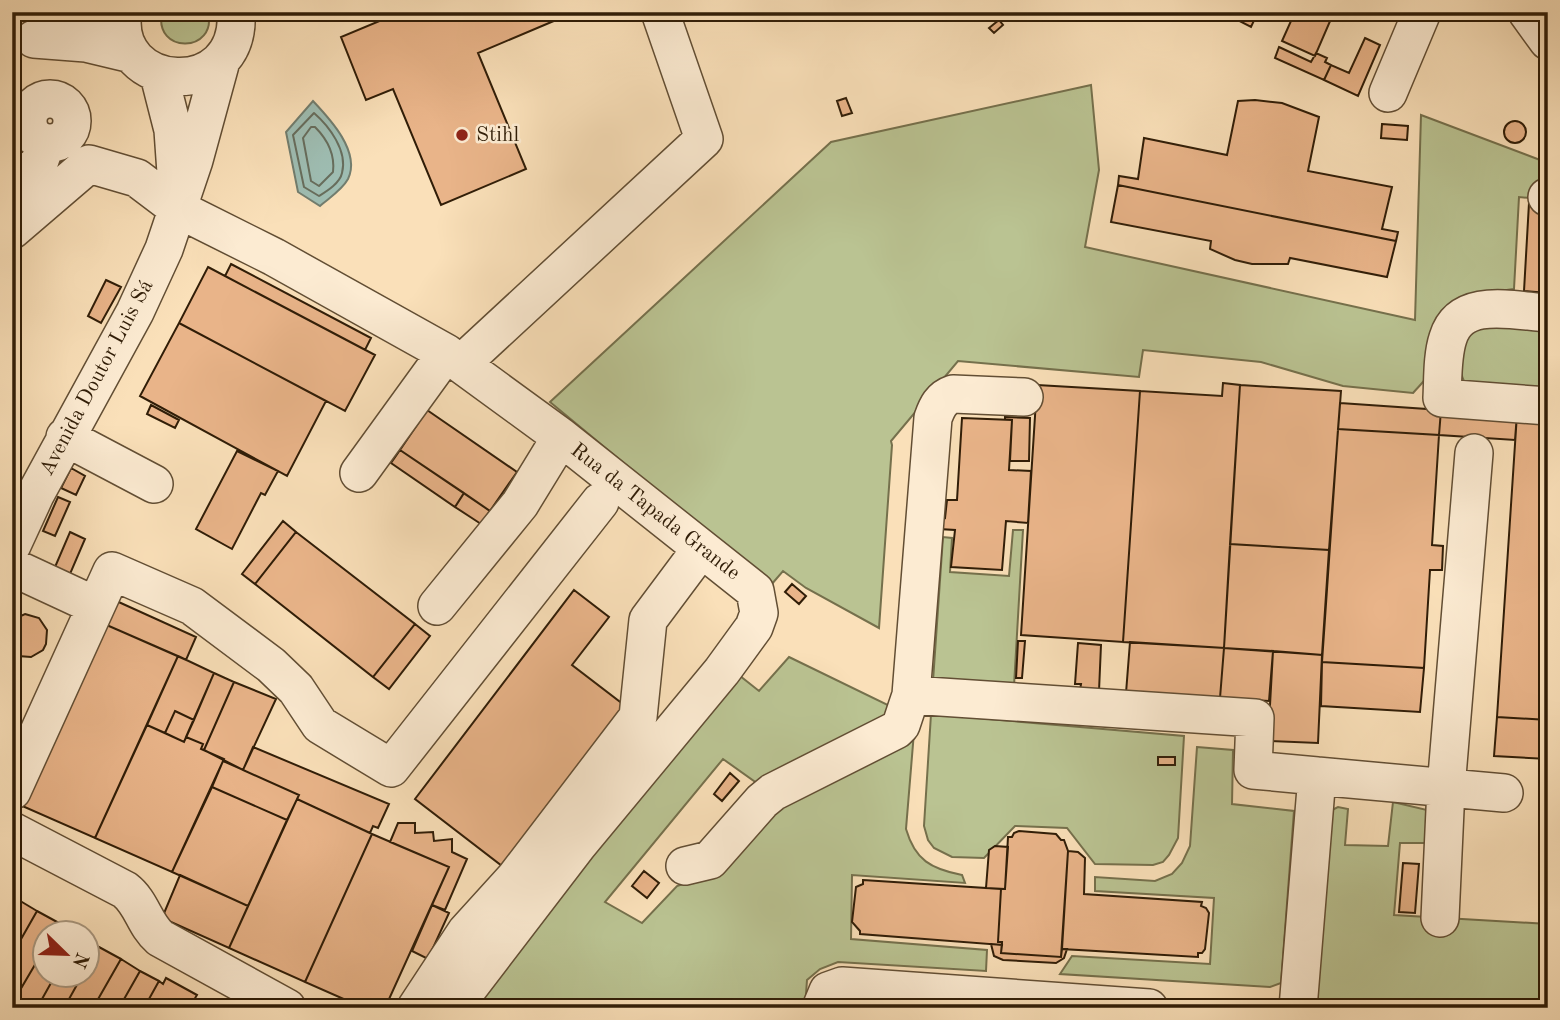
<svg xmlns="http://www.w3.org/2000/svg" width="1560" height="1020" viewBox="0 0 1560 1020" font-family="'Old Standard TT',serif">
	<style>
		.green { fill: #bac392; stroke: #75704c; stroke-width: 2 }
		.water { fill: #9ebdb2; stroke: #727d6e; stroke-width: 2 }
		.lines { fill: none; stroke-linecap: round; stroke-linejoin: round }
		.shore { stroke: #676d5c; stroke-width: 2 }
		.building { fill: #e9b489; stroke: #301d07; stroke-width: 2 }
		.minor-casing { stroke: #624e34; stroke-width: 40 }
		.minor { stroke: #fcebd2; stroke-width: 37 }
		.poi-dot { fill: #8f2418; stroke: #fcebd2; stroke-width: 2.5 }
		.labels { text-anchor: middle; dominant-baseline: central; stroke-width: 5; stroke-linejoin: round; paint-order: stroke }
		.poi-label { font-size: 21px; fill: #301d07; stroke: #fcebd2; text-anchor: start }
		.street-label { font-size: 21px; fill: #301d07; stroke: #fcebd2 }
	</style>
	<rect width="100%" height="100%" fill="#fae0b9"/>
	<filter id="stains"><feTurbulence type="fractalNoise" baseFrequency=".00286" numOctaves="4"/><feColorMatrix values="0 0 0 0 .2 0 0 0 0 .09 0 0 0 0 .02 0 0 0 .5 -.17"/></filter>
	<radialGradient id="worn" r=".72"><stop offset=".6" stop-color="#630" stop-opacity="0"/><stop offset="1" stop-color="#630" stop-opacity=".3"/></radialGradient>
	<path class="green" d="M162 12H208C218 53 153 55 162 12Z
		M1091 85 1099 170 1085 247 1415 320 1421 115 1548 163V189L1531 188 1530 198 1519 197 1514 289C1493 292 1467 294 1449 305 1425 319 1437 351 1430 372 1427 379 1418 387 1413 393L1343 386 1261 362 1143 350 1139 377 958 361 891 441 892 445 879 628 806 588 783 571 771 585 550 402 831 142Z
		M1480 323 1548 328V400L1468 388C1459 376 1456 353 1465 340 1469 334 1475 328 1480 323Z
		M1013 530H1023L1014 686 933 681 943 537 952 538 950 572 1009 576Z
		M789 657 892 707 891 712 761 786 723 759 605 902 642 923 677 886 714 874 773 801 914 732 906 829C915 860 931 869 962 875L965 883 852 875 851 939 987 950 986 971 838 962 820 969 807 980 805 1008H475L735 672 759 691Z
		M931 714 1184 736 1178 838 1169 855 1163 862 1153 865 1095 864 1067 828 1015 826 984 858 952 857 934 848 928 840 924 826Z
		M1197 747 1233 750 1232 804 1294 811 1281 983 1270 987 1060 974 1072 956 1210 964 1214 898 1095 891V877L1155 881 1172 874 1182 863 1190 846Z
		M1393 802 1427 810 1436 843H1400L1394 915 1548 924V1008H1321L1315 989 1332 810 1338 807 1348 809 1345 845 1388 846Z"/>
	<path class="water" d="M313 101C330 119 361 152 348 179 342 190 329 198 320 206L298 192 286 132Z"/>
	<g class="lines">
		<path class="shore" d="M314 113C329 126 348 151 342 173 340 183 327 191 319 196L304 187 293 135Z
			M311 127H315C327 139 335 155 333 172L319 186 311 181 303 138Z"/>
	</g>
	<path class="building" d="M401 12H575L478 53 526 169 441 205 393 89 366 100 341 37Z
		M1222 12H1258L1251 27Z
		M1295 12H1334L1315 56 1282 41Z
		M999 20 1003 25 994 33 989 28Z
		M1365 38 1380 45 1358 96 1324 80 1331 65 1349 73Z
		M1279 47 1311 62 1316 53 1327 58 1325 62 1331 65 1324 80 1275 58Z
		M846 98 852 113 842 116 837 101Z
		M1255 100 1282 103 1319 117 1308 171 1392 187 1382 229 1398 232 1396 241 1118 185 1119 176 1138 179 1144 138 1227 155 1238 101Z
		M1504 132a11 11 0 1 1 22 0a11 11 0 1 1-22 0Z
		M1382 124 1408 126 1407 140 1381 138Z
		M1118 185 1396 241 1387 277 1290 258 1288 264H1252L1235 260 1210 249 1211 241 1111 222Z
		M1529 203 1548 204V293L1524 291Z
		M231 264 371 338 365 350 225 276Z
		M208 267 375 355 345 411 179 323Z
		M106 280 121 287 101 323 88 316Z
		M179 323 326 401 287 476 140 396Z
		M1223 383 1240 385 1224 648 1123 642 1140 391 1222 396Z
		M1037 385 1140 391 1123 642 1021 635Z
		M1240 385 1341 391 1329 550 1230 544Z
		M1340 403 1441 410 1439 435 1338 429Z
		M151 405 179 420 175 428 147 414Z
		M427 410 517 472 490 511 400 450Z
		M1441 410 1517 414 1515 440 1439 435Z
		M1517 414 1548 416V720L1497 717Z
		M1005 417 1030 418 1029 461H1010L1012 420H1005Z
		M962 418 1012 420 1009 470 1031 471 1028 523 1006 521 1002 570 951 567 955 530 939 529 940 517 945 518 947 500H957Z
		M1338 429 1439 435 1432 545 1443 546 1442 570H1430L1424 668 1322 662Z
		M400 450 464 493 455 507 391 463Z
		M237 451 278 471 265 495 261 493 232 549 196 529Z
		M71 468 85 476 76 495 61 488Z
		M464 493 490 511 481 524 455 507Z
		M58 497 70 502 55 536 43 531Z
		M283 521 296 532 255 584 242 574Z
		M70 532 85 539 70 574 55 567Z
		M296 532 415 624 373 677 255 584Z
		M1230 544 1329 550 1322 655 1224 648Z
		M792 584 806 596 799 604 785 592Z
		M574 590 609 617 572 665 628 708 506 869 415 799Z
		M112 599 196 637 186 660 102 623Z
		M25 614 39 618 47 630 46 644 43 650 31 657 18 656 12 651V620Z
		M102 623 178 656 95 838 20 805Z
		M415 624 430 636 389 689 373 677Z
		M1018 641H1025L1022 678H1016Z
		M1130 642 1224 648 1220 698 1126 693Z
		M1078 643 1101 645 1099 691 1080 690 1081 684H1075Z
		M1224 648 1273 651 1269 701 1220 698Z
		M1273 651 1322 655 1318 743 1268 741Z
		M178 656 214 673 194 720 175 711 165 733 147 725Z
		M1322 662 1424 668 1420 712 1321 706Z
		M214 673 234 682 204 750 201 749 203 744 186 737Z
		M234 682 276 699 243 770 204 750Z
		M175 711 194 720 184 742 165 733Z
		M1497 717 1548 720V759L1494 756Z
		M147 725 184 742 186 737 203 744 201 749 224 759 172 872 95 838Z
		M253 747 389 804 378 828 373 826 370 833 297 799 299 795 243 770Z
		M1158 757H1175V765H1158Z
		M223 761 299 795 287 820 212 787Z
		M730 773 739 781 722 801 714 794Z
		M212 787 287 820 248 906 172 872Z
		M297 799 372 834 305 982 229 948Z
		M398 823H415V833L433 832 434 841 452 839V852L467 859 445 910 432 905 449 867 390 842Z
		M1019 831 1056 834 1061 840H1064L1068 851 1061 957 1001 953 1002 942H998L1001 889H1005L1008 837H1012L1014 833Z
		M372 834 449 867 385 1008H364L305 982Z
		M995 846 1008 847 1005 889 986 888 989 850Z
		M1068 851 1078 852 1085 858 1084 894 1202 902 1201 906 1206 908 1209 913 1205 949 1202 953H1198V957L1062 949Z
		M1403 863 1419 864 1415 913 1399 912Z
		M644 871 659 883 647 898 632 886Z
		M180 875 248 906 229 948 162 918Z
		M863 880 1001 889 998 942H1002V945L860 934V931L852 922 856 887 863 884Z
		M17 899 37 911 12 955V908Z
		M432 905 449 913 428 959 412 951Z
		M37 911 59 923 54 932H46V946L16 997 12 995V955Z
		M59 923 75 932H54Z
		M88 940 99 947 88 967Z
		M991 944 1002 945 1001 953 1061 957 1062 949H1067L1064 958 1056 963 1003 960 994 956Z
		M46 946V974H56L37 1008H33L16 997Z
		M99 947 121 959 93 1008H64L83 974H88V967Z
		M121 959 140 971 119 1008H93Z
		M140 971 159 981 144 1008H119Z
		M56 974H83L64 1008H37Z
		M166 978 197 995 191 1005 188 1008H144L159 981 163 984Z"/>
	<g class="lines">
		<g class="minor-casing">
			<path id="minor" d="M123 12C110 93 242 103 236 12
				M1527 12 1548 41
				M42 36 100 12
				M34 39 86 43 132 54
				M159 75 173 130 177 187
				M1388 93 1422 12
				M28 121a22 22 0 1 1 44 0a22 22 0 1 1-44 0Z
				M12 186 39 163 46 143
				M1547 197H1548
				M12 230 89 164 137 178 178 209 274 257 446 353 561 437 755 591 759 613 754 627 722 671 577 846 453 1008
				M1548 313C1514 311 1461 296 1448 338 1442 356 1443 379 1442 398L1548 406
				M461 364 704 139 660 12
				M1024 397 953 394C941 398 937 407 933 418L911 695 1255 718 1253 770 1317 776
				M65 437 154 484
				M359 473 446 353
				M12 545 35 495 135 312 164 249 194 160 221 61
				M12 567 96 606
				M437 606 520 504 561 437
				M12 791 112 571 192 606 271 665 296 689 320 725 391 768 600 502
				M12 831 125 890C142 903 144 924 160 938L287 1008
				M685 866 710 860 762 801 773 792 896 730 901 725 911 695
				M1440 918 1446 788 1474 453
				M416 1008 466 932 515 878 638 717 648 620 701 549
				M821 1008 828 991 842 986 1149 1008
				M1298 1008 1317 776 1504 793"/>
		</g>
		<use href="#minor" class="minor"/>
	</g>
	<circle class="poi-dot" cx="462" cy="135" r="7"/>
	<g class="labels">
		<g class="poi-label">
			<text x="476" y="135">Stihl</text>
		</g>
		<g class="street-label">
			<text transform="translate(97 378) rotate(-62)">Avenida Doutor Luis Sá</text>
			<text transform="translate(655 512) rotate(38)">Rua da Tapada Grande</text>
		</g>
	</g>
	<rect width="1560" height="1020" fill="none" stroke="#fae0b9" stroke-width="42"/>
	<rect x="14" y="14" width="1532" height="992" fill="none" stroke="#301d07" stroke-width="3.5"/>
	<rect x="21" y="21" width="1518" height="978" fill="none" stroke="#301d07" stroke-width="2"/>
	<g transform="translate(66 954) rotate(113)"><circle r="33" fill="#fcebd2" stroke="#aa9981" stroke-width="2"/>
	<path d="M0-5L12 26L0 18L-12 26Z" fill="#8f2418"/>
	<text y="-10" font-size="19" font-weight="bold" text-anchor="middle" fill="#301d07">N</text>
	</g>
	<rect width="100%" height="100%" filter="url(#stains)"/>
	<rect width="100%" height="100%" fill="url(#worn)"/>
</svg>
